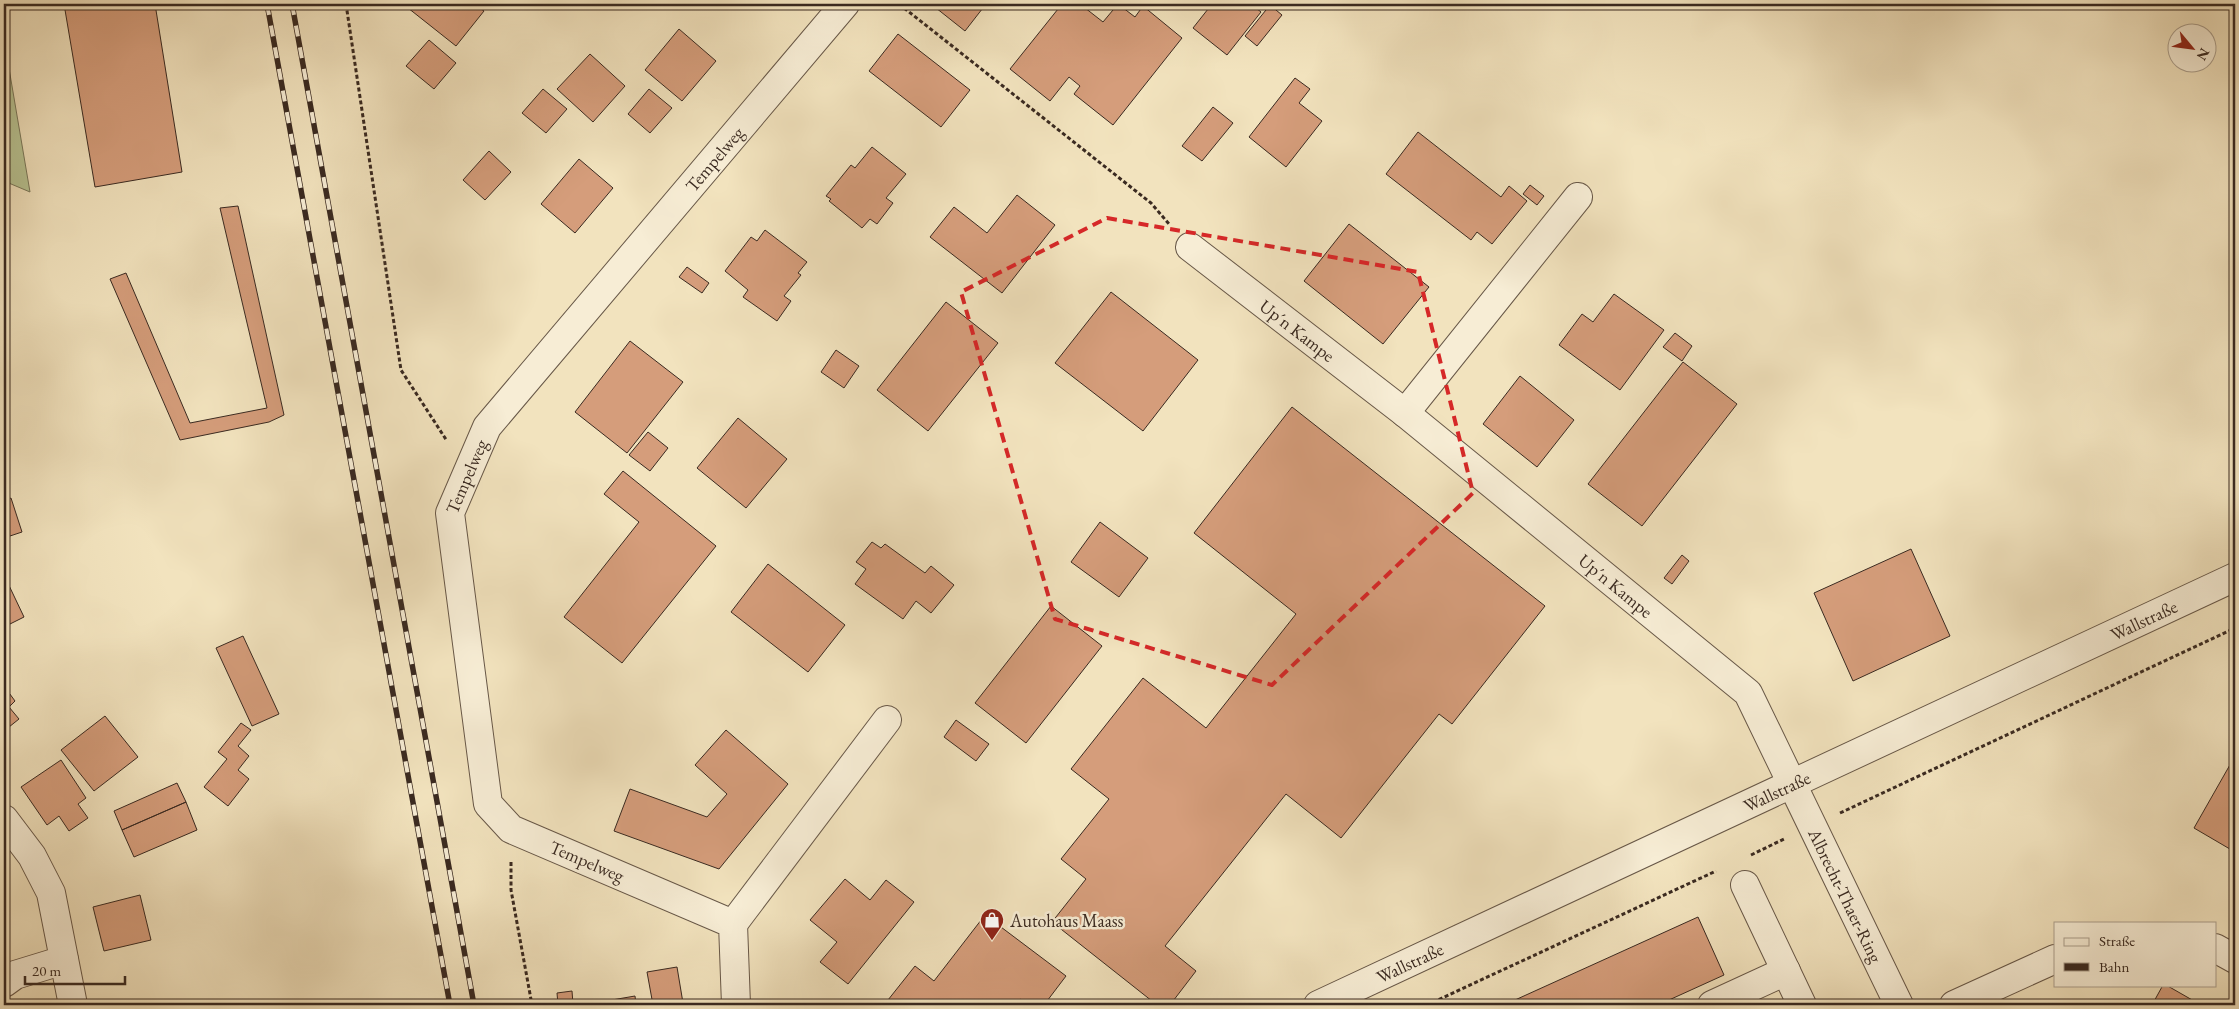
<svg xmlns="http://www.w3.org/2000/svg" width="2239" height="1009" viewBox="0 0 2239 1009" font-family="'EB Garamond',serif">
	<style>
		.green { fill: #b8c493; stroke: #79775a }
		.building { fill: #d59d7b; stroke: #3a2a21 }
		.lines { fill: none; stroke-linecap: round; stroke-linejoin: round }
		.minor-casing { stroke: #685848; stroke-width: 30 }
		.path { stroke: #3a2a21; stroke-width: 3; stroke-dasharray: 4 2.5; stroke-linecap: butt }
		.minor { stroke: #f7edd5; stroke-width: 28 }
		.rail-casing { stroke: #3a2a21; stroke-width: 5.5 }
		.rail { stroke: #f7edd5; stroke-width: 4; stroke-dasharray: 11; stroke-linecap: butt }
		.marked { fill: none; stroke: #d62828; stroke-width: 4; stroke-dasharray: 10 6; stroke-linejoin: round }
		.labels { text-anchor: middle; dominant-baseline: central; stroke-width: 5; stroke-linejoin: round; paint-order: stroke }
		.street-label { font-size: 18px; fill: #3a2a21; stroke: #f7edd5 }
		.poi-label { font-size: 18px; fill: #3a2a21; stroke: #f7edd5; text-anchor: start }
	</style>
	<rect width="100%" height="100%" fill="#f2e3be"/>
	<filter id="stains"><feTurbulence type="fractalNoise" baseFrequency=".004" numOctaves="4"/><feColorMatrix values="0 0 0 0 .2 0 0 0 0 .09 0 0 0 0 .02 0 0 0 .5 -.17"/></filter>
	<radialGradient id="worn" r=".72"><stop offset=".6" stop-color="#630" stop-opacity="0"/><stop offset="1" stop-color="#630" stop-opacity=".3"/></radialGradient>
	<path class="green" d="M4 39 30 192 4 181Z"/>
	<path class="building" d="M64 4H155L182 172 95 187Z
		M403 4H474L484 11 456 46Z
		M931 4H986L965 31Z
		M1062 4H1080L1103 22 1118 4 1135 17 1143 6 1182 38 1113 125 1074 94 1080 86 1069 77 1050 101 1010 69Z
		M1212 4H1251L1261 12 1227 55 1193 28Z
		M1270 5 1282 15 1257 46 1245 36Z
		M679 29 716 61 682 101 645 70Z
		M898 34 970 90 941 127 869 71Z
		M429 40 456 63 434 89 406 66Z
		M590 54 625 86 593 122 557 89Z
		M1295 78 1310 89 1299 103 1322 121 1286 167 1249 137Z
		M543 89 567 109 546 133 522 113Z
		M649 89 672 108 650 133 628 114Z
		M1213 107 1233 123 1202 161 1182 146Z
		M1418 132 1501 197 1509 186 1527 201 1492 244 1477 232 1471 240 1386 174Z
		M872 147 906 174 886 198 893 203 877 224 870 219 862 228 829 201 831 199 826 196 851 165 855 168Z
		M489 151 511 172 485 200 463 180Z
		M579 159 613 188 575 233 541 204Z
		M1530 185 1544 196 1537 205 1523 194Z
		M1017 195 1055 225 1002 293 930 237 954 207 987 233Z
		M238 206 284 415 269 422 180 440 110 279 126 273 190 423 267 408 220 208Z
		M1349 224 1429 287 1383 344 1304 281Z
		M765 230 807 262 798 273 801 275 784 296 791 301 777 321 743 297 748 290 725 271 751 237 757 241Z
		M687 267 709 283 702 293 679 277Z
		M1111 292 1198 360 1143 431 1055 363Z
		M1614 294 1664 330 1620 390 1559 345 1582 314 1593 322Z
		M946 302 998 343 928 431 877 390Z
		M1675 333 1692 346 1682 361 1663 347Z
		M630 341 683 382 627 453 575 412Z
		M836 350 859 366 844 388 821 372Z
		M1683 362 1737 404 1642 526 1588 484Z
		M1520 376 1574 420 1537 467 1483 424Z
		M1292 407 1545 606 1452 724 1439 714 1341 838 1286 794 1165 946 1196 971 1170 1005H1157L1052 922 1086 879 1061 859 1109 799 1071 769 1143 678 1206 728 1296 614 1194 533Z
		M738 418 787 459 746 508 697 468Z
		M648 432 668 448 650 471 629 455Z
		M623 471 716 546 622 663 564 617 639 522 604 494Z
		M11 498 22 532 4 538V501Z
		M1100 522 1148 558 1119 597 1071 562Z
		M872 542 881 548 885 544 925 573 931 566 954 585 931 613 916 601 903 619 855 584 866 569 856 562Z
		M1911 549 1950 636 1853 681 1814 593Z
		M1682 555 1689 561 1672 584 1664 578Z
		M768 564 845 625 808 672 731 612Z
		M4 575 24 617 4 627Z
		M1051 606 1102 646 1026 743 975 703Z
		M243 636 279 714 252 726 216 648Z
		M4 686 15 701 9 707 19 719 4 731Z
		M105 716 138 757 94 791 61 750Z
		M956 720 989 744 976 761 944 737Z
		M241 723 251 730 238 746 249 756 238 770 249 779 228 806 204 787 227 759 218 752Z
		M726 730 788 784 719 869 614 831 630 789 707 817 727 794 695 765Z
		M2235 756V852L2194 828Z
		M61 760 86 798 78 804 88 818 69 831 59 816 47 825 21 787Z
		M177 783 186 802 122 830 114 811Z
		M186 802 197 830 134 857 122 830Z
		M845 879 870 900 886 880 914 902 848 984 820 962 837 942 810 920Z
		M140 895 151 940 104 951 93 907Z
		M985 915 1066 976 1044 1005H1028L1020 999 1015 1005H884L915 966 934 981Z
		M1698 917 1724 975 1658 1005H1504Z
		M677 967 683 1003 653 1005 647 972Z
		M2163 985H2166L2201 1005H2152Z
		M572 991 573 1004 558 1005 557 993Z
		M635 996 636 1005H607L606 1001Z"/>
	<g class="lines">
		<g class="minor-casing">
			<g id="minor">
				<path id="s1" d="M1190 247 1405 413 1748 693 1899 1005"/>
				<path d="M1405 413 1578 197"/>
				<path d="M4 819 32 856 51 893 73 1005"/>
				<path d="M1745 885 1802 1005"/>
				<path d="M733 924 887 720"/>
				<path d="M2215 948 2235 959"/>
				<path d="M4 983 15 975 64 960"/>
				<path id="s2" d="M736 1005 733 924 511 829 488 804 450 513 487 427 845 4"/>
				<path id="s3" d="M1318 1005 2235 577"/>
				<path d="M1712 1005 1786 971"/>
				<path d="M1954 1005 2055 959"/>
			</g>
		</g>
		<path class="path" d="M346 4 401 370 447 441
			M899 4 1151 203 1169 224
			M1840 813 2235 628
			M1751 855 1784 839
			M511 862V890L532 1005
			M1427 1005 1716 871"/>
		<use href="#minor" class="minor"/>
		<g class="rail-casing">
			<path id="rail" d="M267 4 450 1005
				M292 4 474 1005"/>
		</g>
		<use href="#rail" class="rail"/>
	</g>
	<path class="marked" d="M1107 218 1418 272 1473 493 1272 685 1055 619 961 292Z"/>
	<defs>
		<g id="shop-pin" transform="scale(1.25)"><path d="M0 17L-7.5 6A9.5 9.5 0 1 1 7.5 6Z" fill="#8f2418" stroke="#f7edd5"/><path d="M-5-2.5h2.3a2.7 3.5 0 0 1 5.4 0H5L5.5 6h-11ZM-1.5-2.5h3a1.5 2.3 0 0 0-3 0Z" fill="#fff"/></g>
	</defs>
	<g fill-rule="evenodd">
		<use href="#shop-pin" x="992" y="920"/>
	</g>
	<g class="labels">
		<g class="street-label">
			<text stroke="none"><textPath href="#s2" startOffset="1095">Tempelweg</textPath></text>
			<text stroke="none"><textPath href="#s1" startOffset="136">Up´n Kampe</textPath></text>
			<text stroke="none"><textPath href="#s2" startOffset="690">Tempelweg</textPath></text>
			<text stroke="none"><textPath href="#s1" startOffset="544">Up´n Kampe</textPath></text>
			<text stroke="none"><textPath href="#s3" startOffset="911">Wallstraße</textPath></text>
			<text stroke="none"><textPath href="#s3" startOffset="506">Wallstraße</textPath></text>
			<text transform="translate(587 861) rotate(23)">Tempelweg</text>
			<text stroke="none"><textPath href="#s1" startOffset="939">Albrecht-Thaer-Ring</textPath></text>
			<text stroke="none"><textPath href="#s3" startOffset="101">Wallstraße</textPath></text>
		</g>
		<g class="poi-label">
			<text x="1010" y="920">Autohaus Maass</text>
		</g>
	</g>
	<rect width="2239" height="1009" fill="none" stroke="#f2e3be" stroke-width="20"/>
	<rect x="5" y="5" width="2229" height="999" fill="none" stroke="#3a2a21" stroke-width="2.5"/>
	<rect x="10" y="10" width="2219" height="989" fill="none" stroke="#3a2a21"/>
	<rect x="2054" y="922" width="162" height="65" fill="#f7edd5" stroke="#ab9f8d"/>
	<rect x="2064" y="938" width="25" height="8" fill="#f7edd5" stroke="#ab9f8d"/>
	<text x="2099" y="946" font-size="15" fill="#3a2a21">Straße</text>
	<rect x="2064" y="963" width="25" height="8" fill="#3a2a21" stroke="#ab9f8d"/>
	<text x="2099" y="972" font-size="15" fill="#3a2a21">Bahn</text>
	<g transform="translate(2192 48) rotate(119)"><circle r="24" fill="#f7edd5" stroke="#ab9f8d"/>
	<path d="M0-4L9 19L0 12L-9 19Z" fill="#8f2418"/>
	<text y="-8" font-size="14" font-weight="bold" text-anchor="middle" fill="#3a2a21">N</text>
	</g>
	<path d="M25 976v8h100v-8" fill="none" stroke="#3a2a21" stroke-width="2.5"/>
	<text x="32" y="976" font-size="15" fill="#3a2a21" stroke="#f7edd5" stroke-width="4" paint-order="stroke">20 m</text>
	<rect width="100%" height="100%" filter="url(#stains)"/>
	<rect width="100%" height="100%" fill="url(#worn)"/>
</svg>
